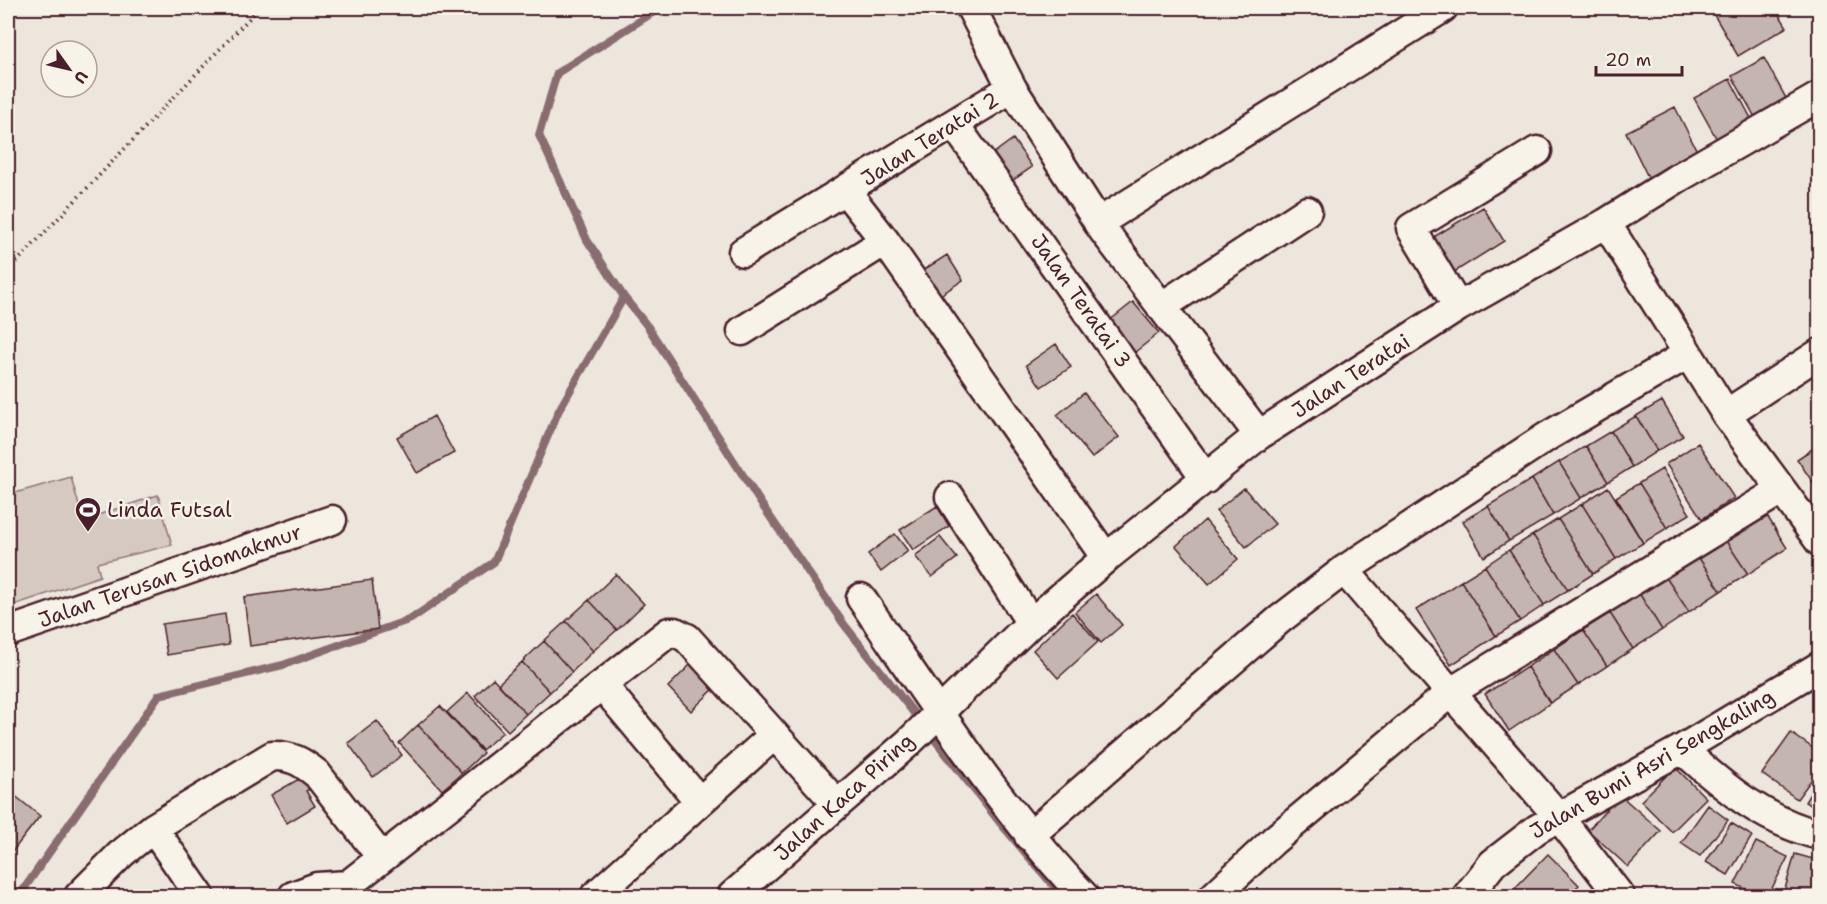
<svg xmlns="http://www.w3.org/2000/svg" width="1827" height="904" viewBox="0 0 1827 904" font-family="'Shantell Sans',sans-serif">
	<style>
		.green { fill: #d5c9c2; stroke: #907476; stroke-width: 1.5 }
		.lines { fill: none; stroke-linecap: round; stroke-linejoin: round }
		.stream { stroke: #896c6f; stroke-width: 8 }
		.building { fill: #c4b5b0; stroke: #4a1f2b; stroke-width: 1.5 }
		.minor-casing { stroke: #4a1f2b; stroke-width: 33 }
		.path { stroke: #4a1f2b; stroke-width: 4; stroke-dasharray: 1.5 4.5; stroke-linecap: butt }
		.minor { stroke: #f7f3e8; stroke-width: 28 }
		.labels { text-anchor: middle; dominant-baseline: central; stroke-width: 5; stroke-linejoin: round; paint-order: stroke }
		.street-label { font-size: 21px; fill: #4a1f2b; stroke: #f7f3e8 }
		.poi-label { font-size: 21px; fill: #4a1f2b; stroke: #f7f3e8; text-anchor: start }
	</style>
	<rect width="100%" height="100%" fill="#ece6dd"/>
	<filter id="ink" filterUnits="userSpaceOnUse"><feTurbulence type="fractalNoise" baseFrequency=".0167" numOctaves="2"/><feDisplacementMap in="SourceGraphic" scale="12" xChannelSelector="R" yChannelSelector="G"/><feConvolveMatrix kernelMatrix="1 2 1 2 8 2 1 2 1" color-interpolation-filters="sRGB"/></filter>
	<g filter="url(#ink)">
		<path class="green" d="M71 477 83 520 158 495 172 545 97 563 100 576 8 607V495Z"/>
		<g class="lines">
			<path class="stream" d="M660 8 557 73 539 135 587 240 624 297 648 327 762 505 843 623 1001 824 1062 896
				M19 896 159 695 283 665 411 619 494 562 559 410 624 297"/>
		</g>
		<path class="building" d="M1710 8H1775L1787 27 1738 56Z
			M1764 58 1788 102 1756 119 1732 76Z
			M1730 79 1754 124 1719 143 1694 98Z
			M1675 107 1698 153 1648 177 1626 132Z
			M1013 139 1032 167 1009 183 990 156Z
			M1483 207 1504 241 1448 276 1427 241Z
			M947 255 963 280 930 302 914 276Z
			M1133 302 1159 333 1129 357 1104 325Z
			M1056 344 1071 367 1041 387 1026 365Z
			M1084 393 1119 437 1092 458 1057 415Z
			M1662 401 1683 436 1657 451 1636 416Z
			M434 416 454 453 417 473 397 437Z
			M1636 416 1657 451 1632 467 1611 431Z
			M1611 431 1632 467 1608 482 1586 446Z
			M1698 443 1734 498 1702 519 1666 464Z
			M1820 444V493L1797 459Z
			M1586 446 1608 482 1581 498 1559 462Z
			M1559 462 1581 498 1553 515 1532 479Z
			M1662 469 1690 514 1667 528 1639 483Z
			M1532 479 1553 515 1509 541 1488 506Z
			M1639 483 1667 528 1643 543 1616 497Z
			M1608 487 1643 543 1616 559 1582 504Z
			M1244 488 1275 524 1246 547 1216 511Z
			M1582 504 1616 559 1593 574 1558 519Z
			M937 506 949 526 913 550 900 530Z
			M1488 506 1509 541 1484 557 1463 521Z
			M1764 511 1787 548 1748 574 1724 538Z
			M1558 519 1593 574 1568 590 1533 535Z
			M1205 520 1238 559 1209 584 1176 546Z
			M895 534 908 551 881 572 868 554Z
			M1533 535 1568 590 1544 605 1509 550Z
			M940 537 957 558 932 577 915 556Z
			M1724 538 1748 574 1721 591 1697 555Z
			M1509 550 1544 605 1520 621 1485 566Z
			M1697 555 1721 591 1689 612 1665 576Z
			M1485 566 1520 621 1496 636 1461 581Z
			M616 574 644 604 617 630 589 600Z
			M1665 576 1689 612 1662 630 1639 593Z
			M372 580 378 629 250 646 244 597Z
			M1461 581 1496 636 1451 665 1416 610Z
			M1639 593 1662 630 1633 649 1610 613Z
			M1096 594 1122 625 1101 643 1075 612Z
			M589 600 617 630 593 651 566 621Z
			M1072 613 1098 642 1058 678 1033 650Z
			M1610 613 1633 649 1607 666 1583 630Z
			M225 614 229 645 167 655 162 624Z
			M566 621 593 651 572 672 544 641Z
			M1583 630 1607 666 1578 685 1554 649Z
			M544 641 572 672 550 692 522 662Z
			M1554 649 1578 685 1550 703 1527 667Z
			M522 662 550 692 526 714 498 684Z
			M693 662 717 686 691 711 668 687Z
			M1527 667 1550 703 1509 731 1485 694Z
			M493 678 526 714 508 731 475 696Z
			M468 693 503 732 482 750 447 712Z
			M440 706 483 753 462 773 418 725Z
			M1820 713V742L1814 741Z
			M377 721 402 755 373 777 348 743Z
			M418 725 462 773 442 790 399 743Z
			M1791 733 1820 753V768L1797 799 1762 774Z
			M1675 767 1706 798 1672 832 1641 801Z
			M306 775 313 787 306 791 315 806 287 823 271 795Z
			M1820 777V810L1805 802Z
			M8 790 40 816 8 857Z
			M1620 795 1661 831 1628 867 1588 830Z
			M1708 805 1728 820 1700 856 1681 843Z
			M1731 823 1752 836 1728 875 1706 862Z
			M1756 842 1788 857 1768 896H1761L1735 884Z
			M1548 854 1579 885 1568 896H1523L1515 888Z
			M1795 854 1820 861V882L1815 896H1783Z"/>
		<g class="lines">
			<g class="minor-casing">
				<path id="minor" d="M971 8 1012 88
					M954 124 1206 479
					M846 191 885 241 1106 558
					M1098 223 1443 8
					M1606 223 1726 414 1820 542
					M743 252 1012 88 1103 230 1259 435
					M1161 307 1307 211
					M1458 307 1411 228 1537 151
					M742 331 885 241
					M1726 414 1820 353
					M950 497 1031 623
					M1344 570 1558 816 1620 896
					M861 598C931 700 998 806 1084 896
					M8 632 332 520
					M603 686 699 801
					M1682 749C1723 787 1764 821 1820 835
					M153 828 200 896
					M1029 836 1279 620 1344 570 1548 436 1688 354
					M79 896 121 854 153 828 272 756C291 755 302 762 317 774L381 857
					M293 896 317 887 348 885 669 632H675L687 638 837 804
					M595 896 774 735
					M732 896 908 743 1031 623 1106 558 1259 435 1458 307 1606 223 1676 179 1820 96
					M1214 896 1274 840 1451 692 1781 490
					M1467 896 1493 863 1537 829 1682 749 1820 666"/>
			</g>
			<path class="path" d="M8 271 259 8"/>
			<use href="#minor" class="minor"/>
		</g>
	</g>
	<defs>
		<g id="stadium-pin" transform="scale(1.35)"><path d="M0 17L-7.5 6A9.5 9.5 0 1 1 7.5 6Z" fill="#4a1f2b" stroke="#f7f3e8"/><path d="M0-5a6.5 5 0 1 0 0 10a6.5 5 0 1 0 0-10ZM-3.5-1.8h7v3.6h-7Z" fill="#fff"/></g>
	</defs>
	<g fill-rule="evenodd">
		<use href="#stadium-pin" x="88" y="510"/>
	</g>
	<g class="labels">
		<g class="street-label">
			<text transform="translate(930 139) rotate(-32)">Jalan Teratai 2</text>
			<text transform="translate(1081 301) rotate(55)">Jalan Teratai 3</text>
			<text transform="translate(1351 376) rotate(-33)">Jalan Teratai</text>
			<text transform="translate(170 576) rotate(-19)">Jalan Terusan Sidomakmur</text>
			<text transform="translate(1652 764) rotate(-30)">Jalan Bumi Asri Sengkaling</text>
			<text transform="translate(844 797) rotate(-42)">Jalan Kaca Piring</text>
		</g>
		<g class="poi-label">
			<text x="107" y="510">Linda Futsal</text>
		</g>
	</g>
	<rect width="1827" height="904" fill="none" stroke="#f7f3e8" stroke-width="30"/>
	<rect x="15" y="15" width="1797" height="874" fill="none" stroke="#4a1f2b" stroke-width="2" filter="url(#ink)"/>
	<g transform="translate(69 69) rotate(124)"><circle r="28" fill="#f7f3e8" stroke="#b29e9c" stroke-width="1.5"/>
	<path d="M0-4.5L10 22L0 15L-10 22Z" fill="#4a1f2b"/>
	<text y="-9" font-size="16" font-weight="bold" text-anchor="middle" fill="#4a1f2b">U</text>
	</g>
	<path d="M1596 66v9h86v-9" fill="none" stroke="#4a1f2b" stroke-width="3"/>
	<text x="1605" y="66" font-size="18" fill="#4a1f2b" stroke="#f7f3e8" stroke-width="4.5" paint-order="stroke">20 m</text>
</svg>
